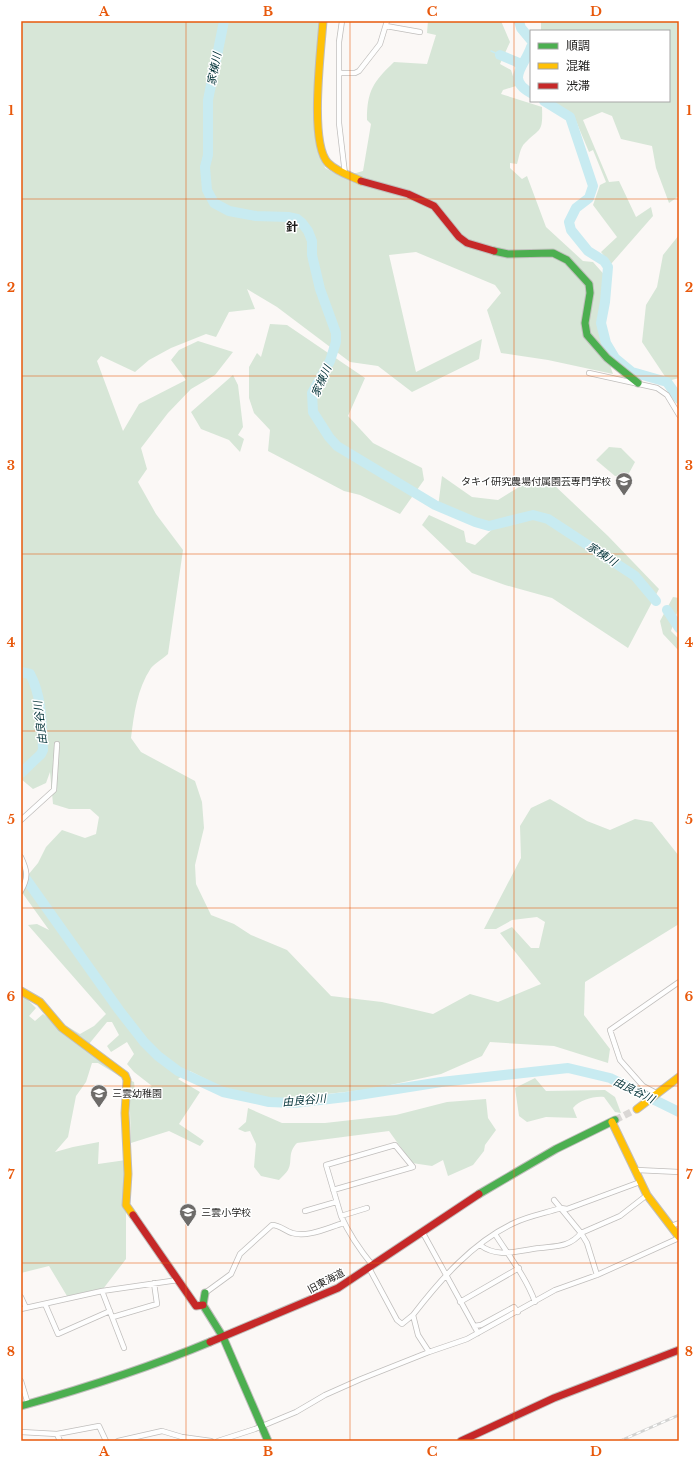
<svg xmlns="http://www.w3.org/2000/svg" width="700" height="1462" viewBox="0 0 700 1462" font-family="'Libre Baskerville','Noto Sans JP',serif">
	<style>
		.green { fill: #d7e6d7 }
		.lines { fill: none; stroke-linecap: round; stroke-linejoin: round }
		.stream { stroke: #c8ebf1; stroke-width: 1.5 }
		.river { stroke: #c8ebf1; stroke-width: 10 }
		.secondary-tunnel { stroke: #dad7d5; stroke-width: 7; stroke-dasharray: 7 3.5; stroke-linecap: butt }
		.street-casing { stroke: #c0bebc; stroke-width: 6 }
		.fast-casing { stroke: #c0bebc; stroke-width: 9 }
		.slow-casing { stroke: #c0bebc; stroke-width: 9 }
		.jam-casing { stroke: #c0bebc; stroke-width: 9 }
		.street { stroke: #fefefe; stroke-width: 4.5 }
		.fast { stroke: #4caf50; stroke-width: 7 }
		.slow { stroke: #ffc107; stroke-width: 7 }
		.jam { stroke: #c62828; stroke-width: 7 }
		.rail-casing { stroke: #d3d3d2; stroke-width: 3 }
		.rail { stroke: #fff; stroke-width: 1.5; stroke-dasharray: 4.5; stroke-linecap: butt }
		.grid { fill: none; stroke: #e8590c; stroke-width: 1; stroke-opacity: 0.55 }
		.labels { text-anchor: middle; dominant-baseline: central; stroke-width: 3; stroke-linejoin: round; paint-order: stroke }
		.poi-label { font-size: 10px; fill: #201f1d; stroke: #fff; text-anchor: start }
		.street-label { font-size: 10px; fill: #201f1d; stroke: #fff }
		.water-label { font-size: 11px; font-style: italic; fill: #003137; stroke: #fff }
		.quarter-label { font-size: 12px; font-weight: bold; fill: #201f1d; stroke: #fff }
		.neatline { fill: none; stroke: #e8590c; stroke-width: 1.5 }
		.grid-label { font-size: 13px; text-anchor: middle; font-weight: bold; fill: #e8590c }
	</style>
	<rect width="100%" height="100%" fill="#fbf8f6"/>
	<path class="green" d="M21 21H320L314 130 325 168 342 177 363 171 371 124 367 120C367 91 373 82 394 62L427 64 436 35 427 33 428 21H501L510 42 500 64 511 70 516 86 503 90 501 94 542 107C543 134 540 127 525 143 520 147 519 158 517 164L510 163V168L522 179 527 176 546 227 583 261 593 262 608 279 600 336 613 374 548 360 501 353 487 310 501 293 495 285 416 252 389 255 416 372 482 339 479 359 412 392 378 366 350 362 277 307 247 289 255 309 229 312 216 337 206 334 171 348 149 360 135 372 101 356 97 361 123 431 139 404 186 380 171 360 179 350 198 341 233 352 215 375 191 389 168 413 141 448 147 469 138 482 156 514 183 550 168 654C163 659 155 663 151 668 137 689 134 714 131 738L141 752 195 781 202 802 204 828 195 865 196 884 211 915 234 924 251 935 287 950 331 996 382 1002 433 1014 470 994 498 1002 541 984 500 933 512 927 531 948H539L545 922 537 917 512 920 496 929H484L521 858 520 826 531 808 550 799 587 821 610 830 635 819 652 822 679 856V924L585 982 584 1015 610 1049 608 1063 554 1046 490 1042 482 1056 441 1074 372 1089 273 1100 223 1088 190 1071 178 1079 200 1092 179 1124 204 1141 200 1146 169 1131 131 1143 129 1080 134 1082 135 1091 152 1086 134 1072 127 1064 134 1054 127 1042 111 1052 107 1046 119 1035 112 1022H107L89 1044 55 1019 80 1034 94 1026 106 1014 28 925 37 924 49 930 21 891V859L28 875 38 863 46 847 62 830 85 838 96 834 99 817 90 809H69L53 804 50 772 46 783 33 789 21 779Z
		M541 21H679V196L669 203 656 168 652 146 621 139 612 116 602 112 583 120 609 182 619 181 636 217 651 207 653 216 611 264 601 252 617 237 593 205 600 185 606 182 593 150 589 152 576 121 551 101H669V31H541Z
		M679 235V378L668 381 642 342 646 305 657 287 663 255Z
		M270 324 287 325 365 378 348 416 373 443 422 468 424 480 400 514 360 495 344 491 268 451 270 430 254 413 249 398V367L257 353 261 357Z
		M233 375 238 385 243 427 238 435 244 439 240 452 229 440 201 429 191 412Z
		M609 447 621 448 635 462 628 475 615 476 596 460Z
		M442 476 472 497 498 500 537 476 553 484 608 536 659 589 628 648 552 598 505 585 472 573 422 525 429 515 464 531 466 542 475 545 498 524 468 518 438 507Z
		M673 597 679 598V607L671 631 679 639V651L663 634 660 621Z
		M21 993 36 1008 29 1016 35 1021 43 1014 124 1076 121 1077 98 1063H92L86 1082 76 1096 68 1137 55 1152 73 1147 99 1142 98 1164 126 1160V1259L103 1289 67 1296 49 1266 21 1273Z
		M535 1078 546 1091 605 1090 615 1097 621 1113 615 1112 604 1097C593 1096 580 1100 573 1108L577 1118 546 1117 527 1122 519 1116 515 1088Z
		M486 1099 488 1118 496 1130 485 1145 484 1151 473 1165 448 1176 443 1160 432 1166 412 1163 389 1131 297 1143C287 1153 293 1161 288 1170 286 1173 282 1177 279 1180L261 1176 254 1167 256 1144 250 1131 245 1132 238 1129 246 1122 248 1108 282 1123H325L396 1115 447 1102Z"/>
	<g class="lines">
		<path class="stream" d="M491 51 500 55"/>
		<path class="river" d="M224 21 208 100V155L205 167 207 190 214 203 229 211 256 216 288 217 297 219 302 223 308 231 312 241V255L320 289 336 333V342L330 361 312 393 313 412 329 437 337 446 435 505 475 522 489 526 533 515 548 519 635 576 656 601
			M519 21 521 28 531 40
			M531 47C525 66 505 79 531 93
			M500 55 517 62 521 67
			M544 101 570 117 593 186 589 198 576 208 569 222 571 230 588 251 604 261 608 267 605 302 601 323 606 343 615 358 632 372 667 382 679 399
			M667 610 679 628
			M21 672 30 674C42 696 42 725 43 750L41 754 21 773
			M21 872 119 1010 144 1042 158 1056 178 1071 223 1092 269 1102 294 1103 346 1097 441 1082 568 1068 610 1078 679 1112"/>
		<path class="secondary-tunnel" d="M615 1120 637 1109"/>
		<g class="street-casing">
			<path id="street" d="M342 21 339 42V123L345 174
				M386 26 420 32
				M340 73H355L359 71 380 44 387 21
				M589 373 657 388 667 395 679 415
				M21 820 54 790 57 744
				M21 857C27 870 29 877 21 891
				M658 1094 643 1086 620 1060 610 1030 679 982
				M637 1170 679 1172
				M333 1190 413 1167 395 1145 326 1165 341 1216C349 1234 360 1250 373 1266
				M305 1211 336 1202
				M341 1216 367 1208
				M671 1226 679 1223
				M423 1233 478 1333
				M495 1234C509 1256 526 1277 535 1302
				M480 1245C498 1259 519 1250 540 1248 556 1246 570 1247 581 1233L554 1200
				M369 1268 397 1320 402 1324 413 1315 418 1335 429 1352
				M597 1275 587 1243 581 1233 620 1216 647 1195
				M102 1291 124 1348
				M205 1293 231 1274 240 1254 272 1225C280 1225 285 1231 292 1233 308 1238 329 1227 344 1223
				M21 1297 26 1308
				M460 1302 519 1268
				M45 1304 58 1334 110 1311
				M21 1309 102 1291 178 1280
				M413 1315C440 1280 473 1242 514 1223 528 1216 546 1213 561 1208L567 1209 640 1182
				M113 1317 157 1304 154 1283
				M474 1326 481 1325 514 1307 518 1312
				M21 1381 28 1404
				M21 1432 57 1434 99 1426 106 1441
				M57 1434 60 1441
				M118 1441 162 1431 182 1437 211 1441
				M218 1441 255 1429 296 1412 325 1395 361 1379 429 1352 467 1339 555 1290 597 1275 679 1238"/>
		</g>
		<g class="fast-casing">
			<path id="fast" d="M494 251 508 254 553 253 567 260 589 284 590 293 585 323 587 335 607 358 638 383
				M479 1194 556 1149 615 1120
				M205 1293 203 1305 223 1337 268 1441
				M21 1406C85 1388 148 1368 210 1342"/>
		</g>
		<g class="slow-casing">
			<path id="slow" d="M323 21C321 51 309 143 328 163 337 172 351 176 361 181
				M21 991 40 1002 62 1028 125 1075 127 1080 125 1113 128 1174 126 1205 133 1215
				M637 1109 679 1077
				M612 1122 647 1195 679 1237"/>
		</g>
		<g class="jam-casing">
			<path id="jam" d="M361 181 408 194 434 206 459 237 467 243 494 251
				M133 1215 196 1306 203 1305
				M210 1342 338 1288 479 1194
				M461 1441 554 1398 679 1350"/>
		</g>
		<use href="#street" class="street"/>
		<use href="#fast" class="fast"/>
		<use href="#slow" class="slow"/>
		<use href="#jam" class="jam"/>
		<g class="rail-casing">
			<path id="rail" d="M620 1441 679 1415"/>
		</g>
		<use href="#rail" class="rail"/>
	</g>
	<path class="grid" d="M186 21V1441M350 21V1441M514 21V1441M21 199H679M21 376H679M21 554H679M21 731H679M21 908H679M21 1086H679M21 1263H679"/>
	<defs>
		<g id="university-pin" transform="scale(0.9)"><path d="M0 17L-7.5 6A9.5 9.5 0 1 1 7.5 6Z" fill="#6d6b69" stroke="#fff"/><path d="M0-5L7-2L0 1L-7-2ZM-4 1L0 2.5L4 1V4Q0 6-4 4Z" fill="#fff"/></g>
		<g id="school-pin" transform="scale(0.9)"><path d="M0 17L-7.5 6A9.5 9.5 0 1 1 7.5 6Z" fill="#6d6b69" stroke="#fff"/><path d="M0-5L7-2L0 1L-7-2ZM-4 1L0 2.5L4 1V4Q0 6-4 4Z" fill="#fff"/></g>
	</defs>
	<g fill-rule="evenodd">
		<use href="#university-pin" x="624" y="481"/>
		<use href="#school-pin" x="99" y="1093"/>
		<use href="#school-pin" x="188" y="1212"/>
	</g>
	<g class="labels">
		<g class="poi-label">
			<text x="611" y="481" text-anchor="end">タキイ研究農場付属園芸専門学校</text>
			<text x="112" y="1093">三雲幼稚園</text>
			<text x="201" y="1212">三雲小学校</text>
		</g>
		<g class="street-label">
			<text transform="translate(326 1281) rotate(-28)">旧東海道</text>
		</g>
		<g class="water-label">
			<text transform="translate(214 69) rotate(-79)">家棟川</text>
			<text transform="translate(321 381) rotate(-66)">家棟川</text>
			<text transform="translate(602 554) rotate(33)">家棟川</text>
			<text transform="translate(40 723) rotate(-97)">由良谷川</text>
			<text transform="translate(634 1090) rotate(26)">由良谷川</text>
			<text transform="translate(304 1100) rotate(-5)">由良谷川</text>
		</g>
		<g class="quarter-label">
			<text x="292" y="226">針</text>
		</g>
	</g>
	<rect width="700" height="1462" fill="none" stroke="#ffffff" stroke-width="44"/>
	<rect x="530" y="30" width="140" height="72" fill="#ffffff" stroke="#a6a5a5"/>
	<rect x="538" y="43" width="20" height="6" fill="#4caf50" stroke="#a6a5a5"/>
	<text x="566" y="50" font-size="12" fill="#201f1d">順調</text>
	<rect x="538" y="63" width="20" height="6" fill="#ffc107" stroke="#a6a5a5"/>
	<text x="566" y="70" font-size="12" fill="#201f1d">混雑</text>
	<rect x="538" y="83" width="20" height="6" fill="#c62828" stroke="#a6a5a5"/>
	<text x="566" y="90" font-size="12" fill="#201f1d">渋滞</text>
	<rect x="22" y="22" width="656" height="1418" class="neatline"/>
	<g class="grid-label">
		<text x="104" y="16">A</text>
		<text x="268" y="16">B</text>
		<text x="432" y="16">C</text>
		<text x="596" y="16">D</text>
		<text x="11" y="115">1</text>
		<text x="689" y="115">1</text>
		<text x="11" y="292">2</text>
		<text x="689" y="292">2</text>
		<text x="11" y="470">3</text>
		<text x="689" y="470">3</text>
		<text x="11" y="647">4</text>
		<text x="689" y="647">4</text>
		<text x="11" y="824">5</text>
		<text x="689" y="824">5</text>
		<text x="11" y="1001">6</text>
		<text x="689" y="1001">6</text>
		<text x="11" y="1179">7</text>
		<text x="689" y="1179">7</text>
		<text x="11" y="1356">8</text>
		<text x="689" y="1356">8</text>
		<text x="104" y="1456">A</text>
		<text x="268" y="1456">B</text>
		<text x="432" y="1456">C</text>
		<text x="596" y="1456">D</text>
	</g>
</svg>
